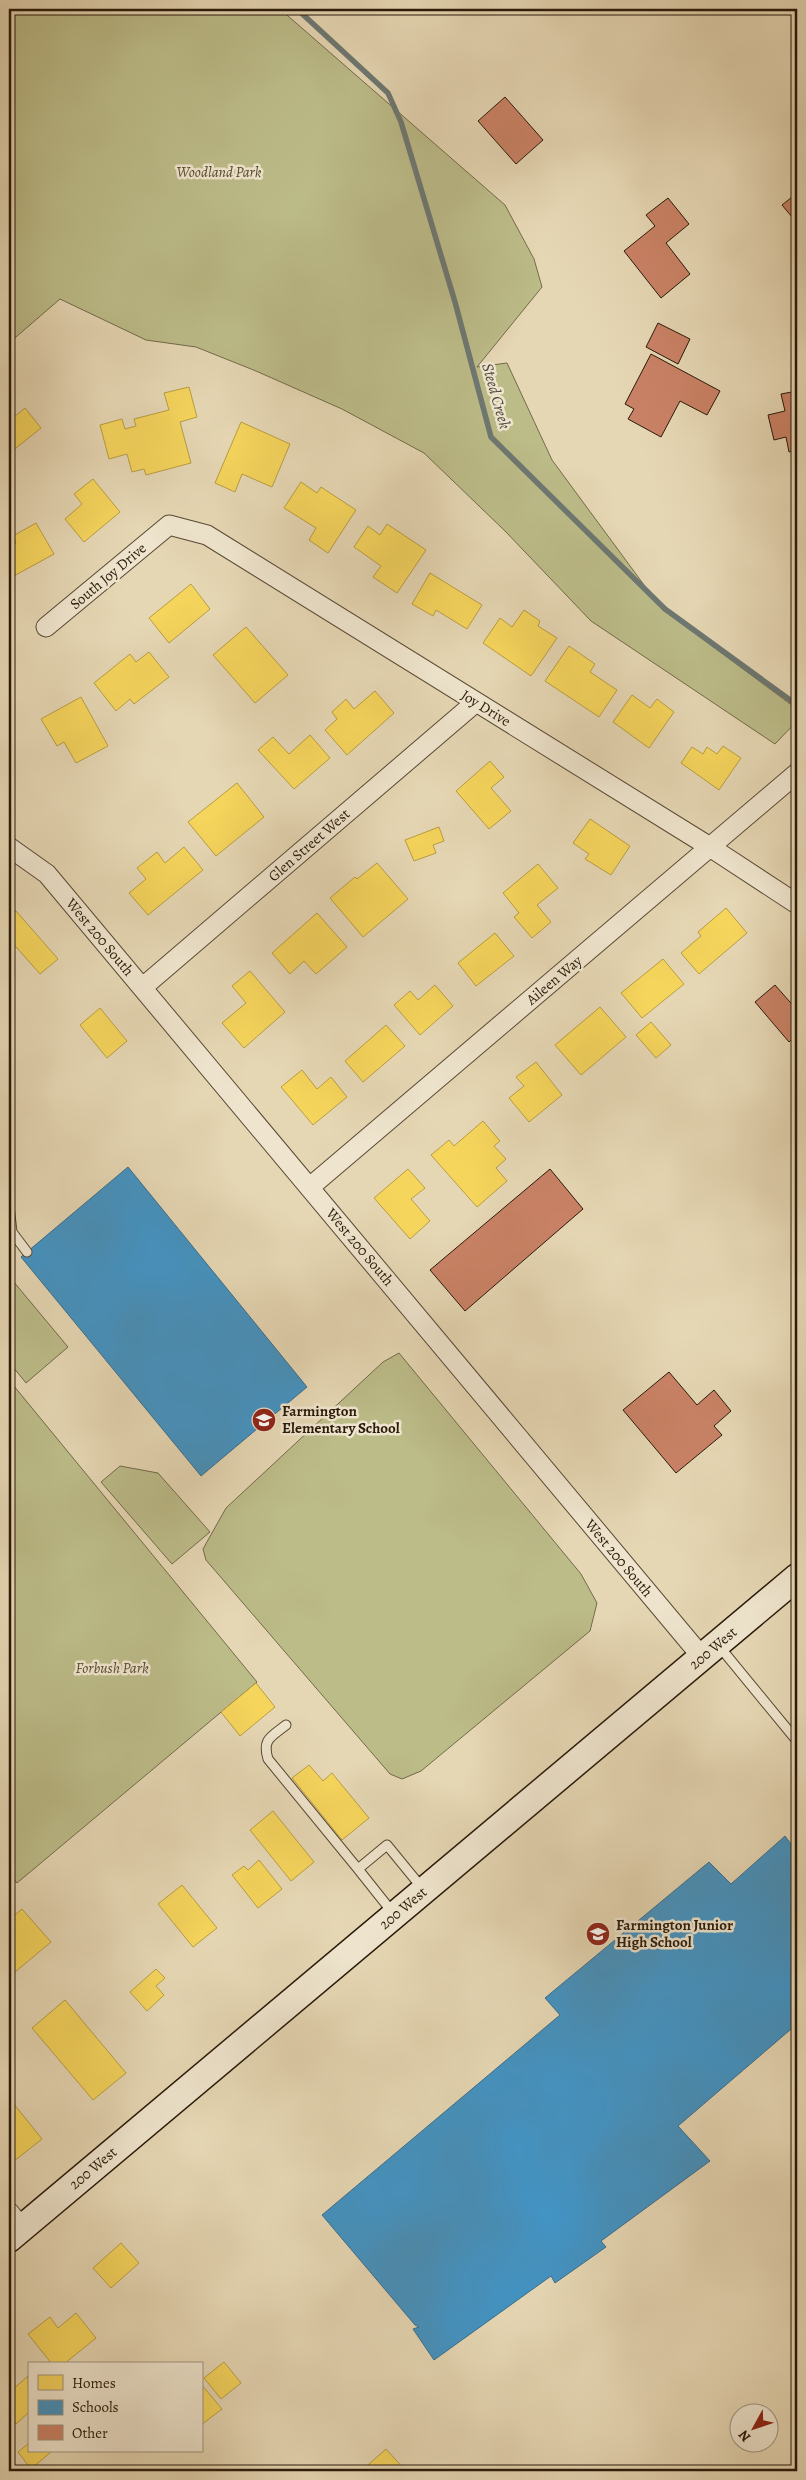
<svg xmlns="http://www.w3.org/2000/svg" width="806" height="2480" viewBox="0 0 806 2480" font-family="Alegreya,serif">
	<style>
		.green { fill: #bcbc89; stroke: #726a49 }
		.homes { fill: #f6d55c; stroke: #b89d43 }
		.schools { fill: #4393c3; stroke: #3b6e8b }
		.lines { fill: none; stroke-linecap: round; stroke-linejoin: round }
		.stream { stroke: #6d7872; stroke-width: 5.5 }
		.building { fill: #ca8266; stroke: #291909 }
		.service-casing { stroke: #584834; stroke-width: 11 }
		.minor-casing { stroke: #584834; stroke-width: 21 }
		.secondary-casing { stroke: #291909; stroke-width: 29 }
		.service { stroke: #efe5ce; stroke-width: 9 }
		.minor { stroke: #efe5ce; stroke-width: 19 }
		.secondary { stroke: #efe5ce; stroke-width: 26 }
		.labels { text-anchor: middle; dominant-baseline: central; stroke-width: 5; stroke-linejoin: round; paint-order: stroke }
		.park-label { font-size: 15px; font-style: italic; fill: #554a2f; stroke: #efe5ce }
		.street-label { font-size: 15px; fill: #291909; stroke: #efe5ce }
		.poi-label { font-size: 15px; font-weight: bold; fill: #291909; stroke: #efe5ce; text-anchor: start }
		.water-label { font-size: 16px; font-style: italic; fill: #4b483e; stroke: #efe5ce }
	</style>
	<rect width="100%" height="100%" fill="#e6d7b4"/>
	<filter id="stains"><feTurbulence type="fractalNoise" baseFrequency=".004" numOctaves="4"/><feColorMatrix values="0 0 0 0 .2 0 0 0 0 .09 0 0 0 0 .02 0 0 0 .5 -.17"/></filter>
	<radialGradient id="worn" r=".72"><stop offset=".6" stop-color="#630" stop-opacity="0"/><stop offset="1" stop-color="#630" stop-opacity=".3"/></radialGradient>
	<path class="green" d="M9 9H280L505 205 534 259 542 287 477 367 507 363 552 460 661 608 797 709V721L775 744 591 621 505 531 424 453 342 409 256 371 196 347 146 340 60 299 9 343Z
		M13 1281 68 1347 26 1383 9 1362V1284Z
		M399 1353 581 1574 597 1603 590 1631 421 1771 402 1779 390 1774 206 1560 203 1549 226 1508 383 1362Z
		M9 1380 257 1682 17 1883 9 1873Z
		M120 1466 158 1473 210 1532 172 1564 101 1482Z"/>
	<path class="homes" d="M189 387 197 417 180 422 191 463 146 475 144 469 132 472 127 454 109 459 100 425 122 419 125 429 136 426 134 419 169 410 164 393Z
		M25 408 41 428 11 452 9 449V421Z
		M241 422 290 444 272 487 242 474 235 492 215 483Z
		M93 479 120 512 84 542 65 519 82 504 74 494Z
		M301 482 317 493 321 487 356 510 328 553 309 540 316 528 284 508Z
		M36 523 54 554 12 577 9 571V546L16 543 13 536Z
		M387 524 426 550 397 593 373 577 381 566 354 547 368 526 380 535Z
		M430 573 482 605 467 629 436 610 433 616 412 604Z
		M191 584 210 609 169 643 149 618Z
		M524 610 540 621 538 626 557 638 531 676 483 643 500 618 512 627Z
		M246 627 288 675 255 703 213 655Z
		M569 646 595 664 590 672 617 690 599 717 545 681Z
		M149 652 169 677 134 704 130 699 116 711 94 683 130 654 136 662Z
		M375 691 394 713 347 755 325 730 337 719 332 712 346 699 354 709Z
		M632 695 650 708 657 699 674 712 649 748 613 722Z
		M81 697 108 746 76 763 64 742 57 746 41 719Z
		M310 735 330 758 294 789 258 750 273 737 289 754Z
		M723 746 741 758 719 790 681 763 692 747 703 754 707 747 717 754Z
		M490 761 504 777 491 788 511 811 489 829 456 791Z
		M237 783 264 817 216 856 188 822Z
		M590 819 630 846 611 875 585 859 589 854 573 843Z
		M439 827 444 841 433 845 436 853 414 861 405 840Z
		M184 847 203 870 148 915 129 893 146 879 137 868 157 852 165 863Z
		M377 863 408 899 363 937 330 898 355 877 357 879Z
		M538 864 558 888 537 905 551 922 532 938 514 917 519 913 503 893Z
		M726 908 747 933 699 974 681 953 701 936 698 932Z
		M16 911 58 959 40 974 9 939V918Z
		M317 913 347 947 316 974 304 961 290 974 272 953Z
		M495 933 514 956 476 986 458 963Z
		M663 959 684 984 642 1018 621 993Z
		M250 971 285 1012 244 1048 222 1023 246 1003 232 986Z
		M435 985 453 1006 420 1035 394 1005 410 991 418 1000Z
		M600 1007 626 1037 581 1075 555 1045Z
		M100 1008 127 1041 107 1058 80 1025Z
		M651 1022 671 1045 656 1058 636 1035Z
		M386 1025 405 1046 363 1082 345 1061Z
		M536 1062 562 1095 529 1122 509 1098 524 1086 516 1077Z
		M302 1070 317 1089 331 1077 347 1097 313 1125 281 1087Z
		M483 1121 500 1141 494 1146 506 1159 496 1168 507 1181 477 1207 431 1155 449 1140 454 1146Z
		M408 1169 425 1188 411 1199 430 1221 410 1239 374 1198Z
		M256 1683 275 1707 240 1736 221 1712Z
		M309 1765 323 1781 332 1773 369 1818 342 1840 292 1778Z
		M273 1811 314 1862 291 1881 250 1830Z
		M259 1860 282 1889 258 1908 232 1875 244 1866 248 1870Z
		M182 1885 217 1928 193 1947 158 1904Z
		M22 1909 51 1942 9 1977V1920Z
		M156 1969 165 1978 156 1986 164 1995 147 2011 130 1992Z
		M65 2000 126 2073 93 2100 32 2028Z
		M9 2098 42 2139 9 2165Z
		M121 2243 139 2263 111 2288 93 2268Z
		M76 2313 96 2338 64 2364H52L28 2334 50 2317 58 2328Z
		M224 2362 241 2383 221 2399 204 2378Z
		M28 2376 29 2412 16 2424 9 2417V2389L11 2391Z
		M201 2384 222 2409 201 2425Z
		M29 2443V2451H52L31 2469 18 2452Z
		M386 2449 405 2470 361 2471Z"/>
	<path class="schools" d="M128 1167 307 1387 201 1476 21 1257Z
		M785 1836 797 1852V1961L794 1964 797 1968V2024L678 2126 710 2161 601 2241 606 2247 555 2283 551 2276 434 2360 413 2329 419 2327 415 2325 322 2215 560 2015 545 1998 709 1862 731 1884Z"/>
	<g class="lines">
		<path class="stream" d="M297 9 388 93 401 122 455 302 491 437 665 609 797 705"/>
	</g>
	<path class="building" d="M505 97 543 140 516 164 478 121Z
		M797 193V223L782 205Z
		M668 198 689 224 666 243 690 274 661 298 624 251 655 226 646 215Z
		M658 323 690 339 678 364 646 347Z
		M651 354 720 391 707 415 680 401 661 437 628 419 634 409 625 404Z
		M797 391V450L789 452 786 437 774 440 768 415 785 411 781 394Z
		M775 985 797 1010V1035L789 1042 755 1002Z
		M550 1169 583 1209 465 1311 430 1270Z
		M669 1372 697 1405 714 1390 731 1411 714 1426 722 1435 676 1473 623 1410Z"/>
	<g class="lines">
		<g class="service-casing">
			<path id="service" d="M9 1206 12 1232 27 1252
				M719 1646 797 1741
				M286 1725C271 1737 262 1739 268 1759L358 1869
				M393 1913 358 1869 387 1845 423 1889"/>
		</g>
		<g class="minor-casing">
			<path id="minor" d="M46 627 169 525 207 535 710 847 797 904
				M9 847 47 874 702 1657
				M143 987 476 702
				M310 1187 797 773
				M9 2212 22 2228"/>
		</g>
		<g class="secondary-casing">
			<path id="secondary" d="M9 2239 797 1577"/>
		</g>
		<use href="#service" class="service"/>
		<use href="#minor" class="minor"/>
		<use href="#secondary" class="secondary"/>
	</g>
	<defs>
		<g id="school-disc" transform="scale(1.25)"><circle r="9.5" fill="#8f2418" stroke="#efe5ce"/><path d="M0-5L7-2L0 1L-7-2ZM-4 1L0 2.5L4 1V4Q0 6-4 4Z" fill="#fff"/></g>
	</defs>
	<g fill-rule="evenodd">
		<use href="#school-disc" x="264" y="1420"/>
		<use href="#school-disc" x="598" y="1934"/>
	</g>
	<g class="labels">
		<g class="park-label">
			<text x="219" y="172">Woodland Park</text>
			<text x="112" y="1668">Forbush Park</text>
		</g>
		<g class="street-label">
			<text transform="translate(108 576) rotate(-40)">South Joy Drive</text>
			<text transform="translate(486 708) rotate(32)">Joy Drive</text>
			<text transform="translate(309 845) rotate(-41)">Glen Street West</text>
			<text transform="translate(100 937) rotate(50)">West 200 South</text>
			<text transform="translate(554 980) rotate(-40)">Aileen Way</text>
			<text transform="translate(360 1247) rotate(50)">West 200 South</text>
			<text transform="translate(619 1558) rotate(50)">West 200 South</text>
			<text transform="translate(713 1648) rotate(-40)">200 West</text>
			<text transform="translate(403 1908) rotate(-40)">200 West</text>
			<text transform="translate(93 2168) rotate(-40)">200 West</text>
		</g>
		<g class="poi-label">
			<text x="282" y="1411">Farmington<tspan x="282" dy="17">Elementary School</tspan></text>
			<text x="616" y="1925">Farmington Junior<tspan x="616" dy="17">High School</tspan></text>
		</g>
		<g class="water-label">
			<text transform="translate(496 396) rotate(74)">Steed Creek</text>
		</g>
	</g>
	<rect width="806" height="2480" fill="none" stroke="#e6d7b4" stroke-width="30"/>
	<rect x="10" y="10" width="786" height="2460" fill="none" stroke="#291909" stroke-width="2.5"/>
	<rect x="15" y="15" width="776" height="2450" fill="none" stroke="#291909"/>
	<rect x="28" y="2362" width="175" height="90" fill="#efe5ce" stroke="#a0937f"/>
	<rect x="38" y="2375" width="25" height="15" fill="#f6d55c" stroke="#a0937f"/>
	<text x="72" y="2388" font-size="15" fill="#291909">Homes</text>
	<rect x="38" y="2400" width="25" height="15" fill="#4393c3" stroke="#a0937f"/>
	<text x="72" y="2412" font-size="15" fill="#291909">Schools</text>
	<rect x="38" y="2425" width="25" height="15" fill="#ca8266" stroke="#a0937f"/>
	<text x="72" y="2438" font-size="15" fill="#291909">Other</text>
	<g transform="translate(754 2428) rotate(230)"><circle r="24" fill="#efe5ce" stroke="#a0937f"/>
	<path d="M0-4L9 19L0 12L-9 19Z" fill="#8f2418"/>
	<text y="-8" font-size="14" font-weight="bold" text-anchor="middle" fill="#291909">N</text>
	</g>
	<rect width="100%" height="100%" filter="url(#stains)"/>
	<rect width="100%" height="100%" fill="url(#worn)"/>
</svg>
